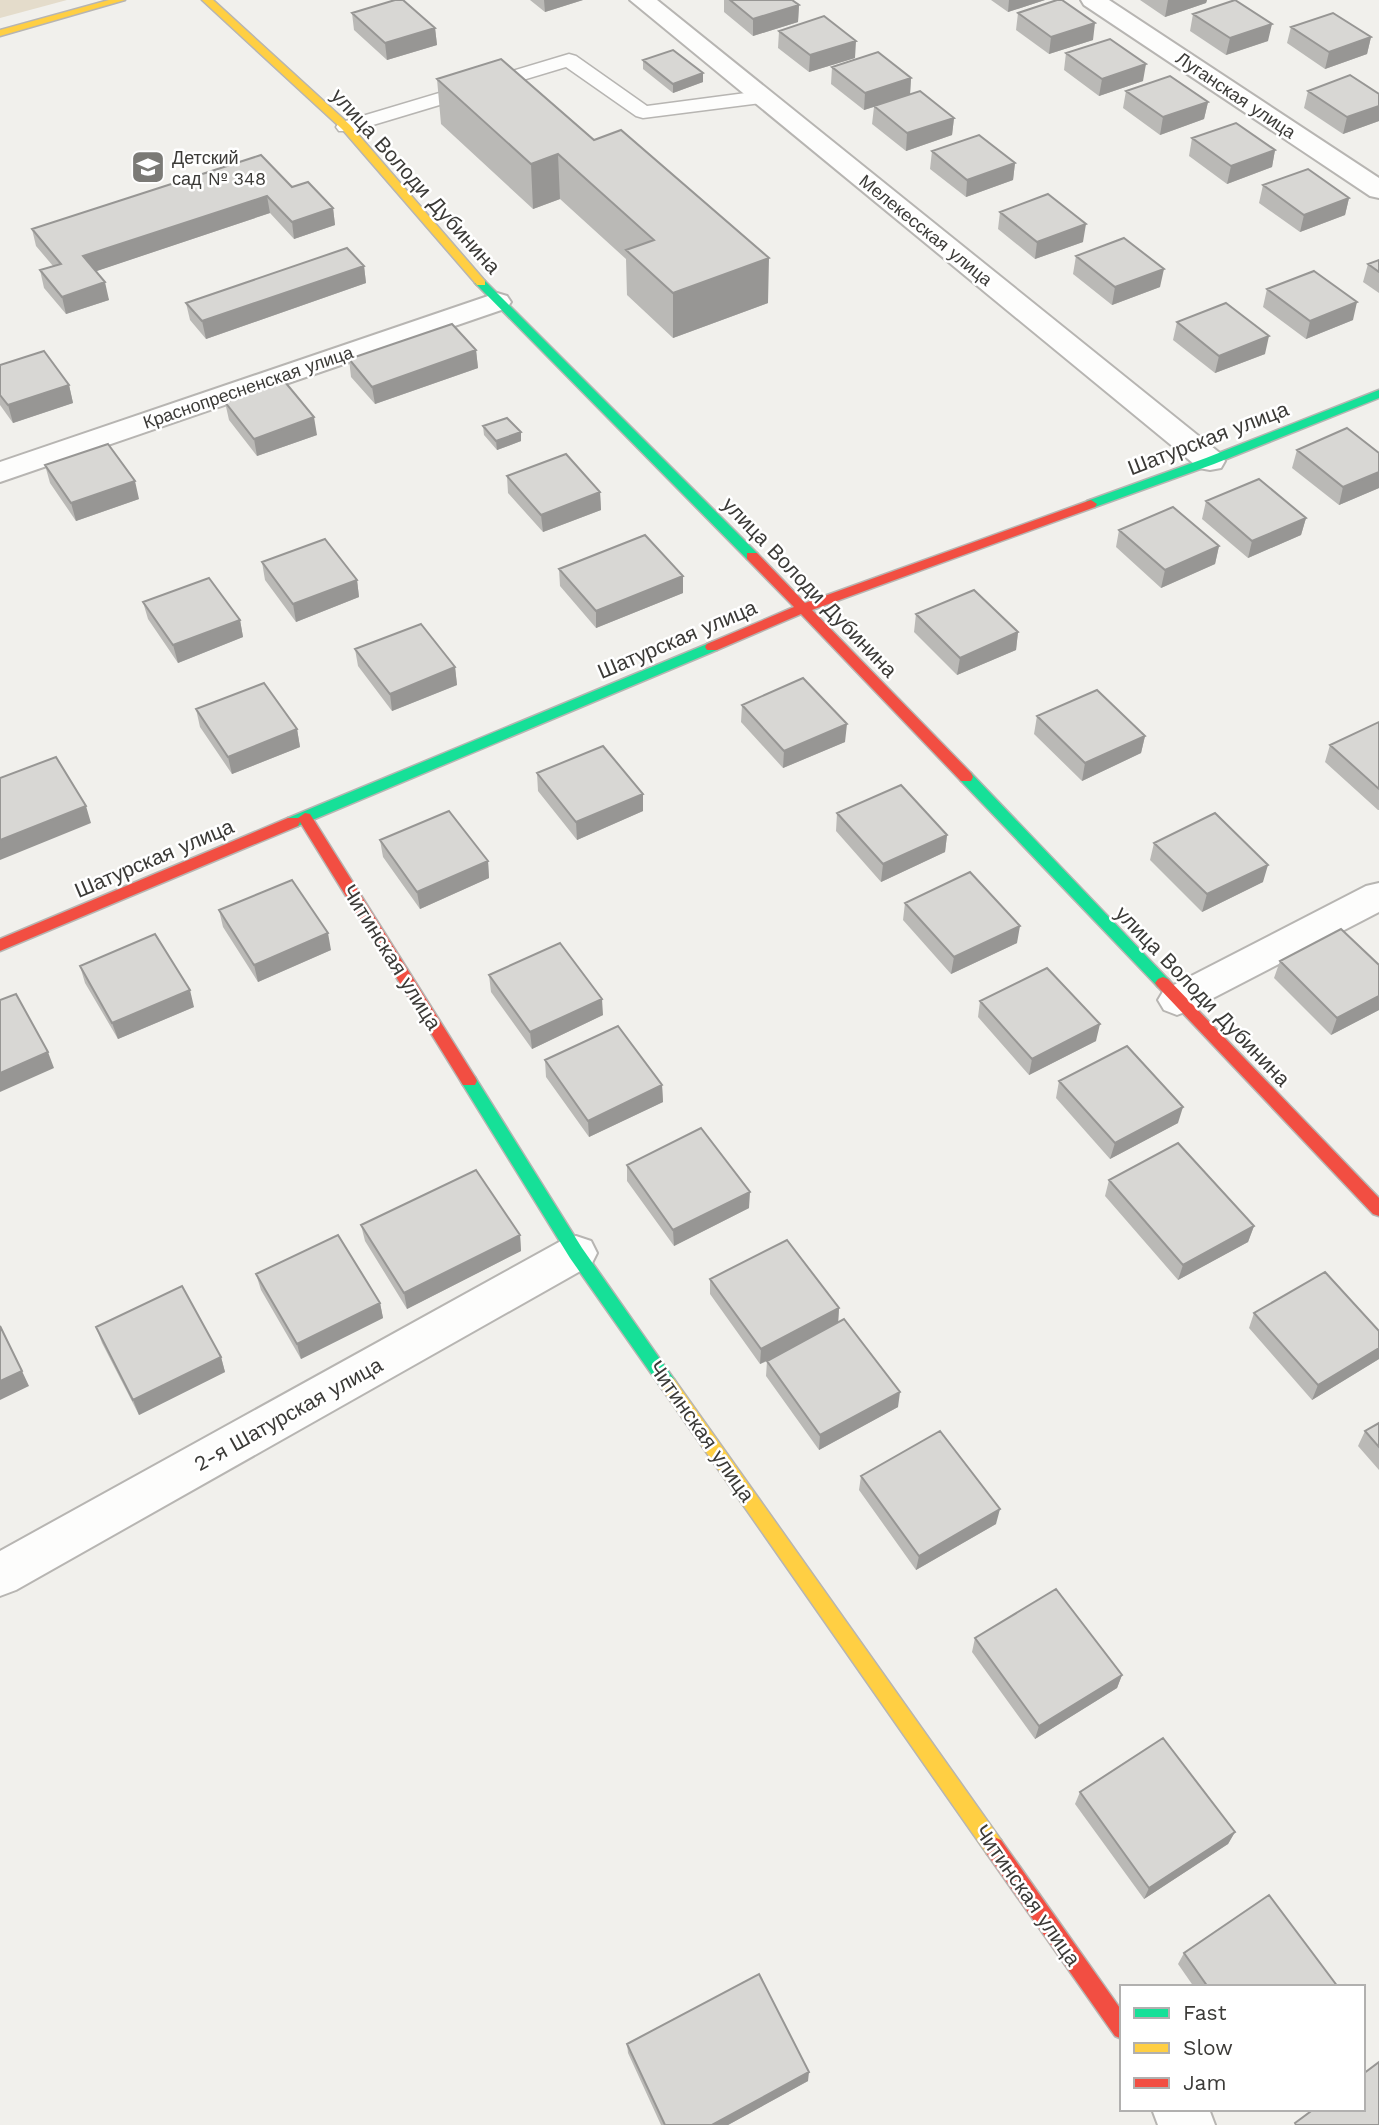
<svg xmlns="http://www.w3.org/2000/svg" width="1379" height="2125" viewBox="0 0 1379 2125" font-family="'Work Sans',sans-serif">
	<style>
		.green { fill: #e4dccb }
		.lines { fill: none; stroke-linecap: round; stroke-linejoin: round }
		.lane-casing { stroke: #b7b5b2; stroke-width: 3 }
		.street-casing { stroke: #b7b5b2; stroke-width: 4 }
		.fast-casing { stroke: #b7b5b2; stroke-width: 3 }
		.slow-casing { stroke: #b7b5b2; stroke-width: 3 }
		.jam-casing { stroke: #b7b5b2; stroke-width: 3 }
		.lane { fill: #fdfdfc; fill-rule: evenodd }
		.street { fill: #fdfdfc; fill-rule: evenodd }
		.fast { fill: #16e098; fill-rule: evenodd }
		.slow { fill: #ffcf43; fill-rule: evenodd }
		.jam { fill: #f24e42; fill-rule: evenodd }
		.wall { fill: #bab9b6 }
		.shaded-wall { fill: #979694 }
		.building { fill: #d8d7d4; stroke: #979694; stroke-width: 2 }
		.labels { text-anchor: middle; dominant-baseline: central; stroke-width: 5; stroke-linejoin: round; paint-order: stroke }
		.far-street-label { font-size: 18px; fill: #3b3a37; stroke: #fff }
		.far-poi-label { font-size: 18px; fill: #3b3a37; stroke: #fff; text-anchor: start }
		.street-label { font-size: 21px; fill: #3b3a37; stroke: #fff }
	</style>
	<rect width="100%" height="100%" fill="#f1f0ec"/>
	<path class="green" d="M0 0H67L0 18Z"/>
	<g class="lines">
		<g class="lane-casing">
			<path id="lane" d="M569 54 576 56 647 106 761 91 768 93 771 97 768 101 761 103 643 118 636 116 566 67 353 131H339L336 127 339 123Z"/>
		</g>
		<g class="street-casing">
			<path id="street" d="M630 0H657L1221 454 1225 461 1221 468 1210 470 1199 468Z
				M1081 0H1109L1379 178V198L1370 196 1084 5Z
				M497 293 507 296 511 302 507 308 0 482V462Z
				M1379 883V912L1190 1010 1177 1015 1164 1010 1158 1000 1164 990 1366 886Z
				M576 1236 591 1241 597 1253 591 1265 16 1590 0 1596V1551L561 1241Z
				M1152 2109H1209L1215 2125H1158Z"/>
		</g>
		<g class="fast-casing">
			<path id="fast" d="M481 280 485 281 757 553V559H747L477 285 475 283Z
				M1379 390V398L1214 464 1095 507H1087L1085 504 1087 501 1206 458Z
				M712 642 719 647 717 650 298 826 293 827 286 822 288 818Z
				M966 772 971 773 1168 979 1171 983 1168 987H1158L961 781 959 777 961 773Z
				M469 1075 475 1077 582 1248 674 1379 677 1384 674 1389 668 1392 662 1389 570 1258 463 1085 461 1081 463 1077Z"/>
		</g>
		<g class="slow-casing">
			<path id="slow" d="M109 0H125L0 36V30Z
				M202 0H213L350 125 485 281V285H477L342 129Z
				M668 1376 674 1379 1001 1840 1004 1847 1001 1854 994 1857 987 1854 662 1389 659 1384 662 1379Z"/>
		</g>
		<g class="jam-casing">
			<path id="jam" d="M1091 500 1097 504 1095 507 812 610 971 773 973 777 971 781H961L801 614 717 650H707L705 647 707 644 794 607 747 559V553H757L805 603Z
				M305 813 310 814 475 1077 477 1081 475 1085H463L300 822 298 826 0 951V939L288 818H298Z
				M1163 977 1168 979 1379 1198V1216L1373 1214 1158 987 1155 983 1158 979Z
				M994 1837 1001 1840 1122 2011V2039L1115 2036 987 1854 984 1847 987 1840Z"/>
		</g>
		<use href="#lane" class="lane"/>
		<use href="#street" class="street"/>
		<use href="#fast" class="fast"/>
		<use href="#slow" class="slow"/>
		<use href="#jam" class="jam"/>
	</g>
	<path class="wall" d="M530 0H583L545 12Z
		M724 0H792L799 5 798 22 753 36 724 12Z
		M991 0H1045L1008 12Z
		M1140 0H1207L1206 3 1165 17Z
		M352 13 435 28 437 45 387 60 354 30Z
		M1018 13 1093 40 1049 54 1016 30Z
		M1193 14 1268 41 1226 55 1190 31Z
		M1291 27 1371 37 1367 54 1325 69 1287 43Z
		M779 31 855 58 809 72 778 48Z
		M1066 53 1143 81 1099 96 1064 70Z
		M643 60 703 73V82L673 93 643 69Z
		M832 67 911 78 910 94 954 118 952 135 906 151 872 124 874 107 864 110 831 84Z
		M437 79 594 140 768 303 673 338 627 295 626 259 560 199 533 209 441 124Z
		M1126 91 1208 102 1204 119 1160 135 1123 108Z
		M1308 91 1379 94V121L1343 134 1304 108Z
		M1192 138 1275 150 1272 167 1227 184 1189 156Z
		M932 151 1015 163 1013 180 966 197 930 169Z
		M1263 185 1349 198 1345 215 1300 232 1259 203Z
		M292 187 333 208 335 225 294 239 270 213 96 271 109 300 66 314 44 288 40 270 53 266 36 246 32 229Z
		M1000 212 1083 242 1035 259 998 229Z
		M1076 256 1160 287 1112 305 1073 274Z
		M1379 260V293L1363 282 1368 264Z
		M364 266 366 283 206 339 190 320 186 303Z
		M1267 289 1353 320 1306 339 1263 307Z
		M1177 322 1265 354 1215 373 1173 340Z
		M476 350 478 368 375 404 351 377 349 359Z
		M0 365 69 385 73 403 13 423 0 405Z
		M225 402 317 435 257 456 229 420Z
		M483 426 521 432V441L497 450 484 435Z
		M1297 450 1379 453V488L1339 505 1292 468Z
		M45 465 139 499 76 521 50 483Z
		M507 476 600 492 601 510 543 532 508 493Z
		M1206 501 1306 518 1301 535 1248 558 1202 519Z
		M1119 530 1219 546 1215 564 1161 588 1116 547Z
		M262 562 357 580 359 597 296 622 265 580Z
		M559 569 683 576V593L596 628 560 586Z
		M143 602 240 620 243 637 178 663 148 619Z
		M916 614 1018 632 1016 650 957 675 914 632Z
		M355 649 455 667 457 685 392 711 358 666Z
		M742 705 845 742 783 768 741 722Z
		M196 709 297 729 300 747 232 774 200 727Z
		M1037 716 1145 736 1141 753 1082 781 1034 734Z
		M1379 722V810H1378L1325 762 1330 745Z
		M537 773 643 811 577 840 538 791Z
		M837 813 947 835 945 852 881 882 836 831Z
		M380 840 488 861 489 878 420 909 383 857Z
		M1154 843 1263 882 1202 912 1150 860Z
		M905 903 1017 943 951 974 903 920Z
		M219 910 331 950 258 982 223 927Z
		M1280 961 1379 965V1010L1331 1035 1274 978Z
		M80 966 194 1007 118 1039 85 983Z
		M489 975 603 1015 532 1049 491 992Z
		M980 1001 1096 1041 1029 1075 978 1017Z
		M545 1060 662 1085 663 1102 589 1137 546 1077Z
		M1059 1081 1178 1123 1110 1159 1056 1098Z
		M627 1165 749 1208 674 1246 627 1181Z
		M1109 1180 1254 1226 1248 1242 1178 1280 1105 1196Z
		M361 1225 520 1235 521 1251 407 1309 365 1241Z
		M256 1274 380 1303 383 1318 301 1359 261 1290Z
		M710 1279 839 1308 838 1323 898 1407 819 1450 766 1376 767 1361 770 1360 760 1364 710 1294Z
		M1254 1313 1379 1331V1359L1312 1400 1249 1328Z
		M96 1327 221 1357 225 1372 139 1415 102 1343Z
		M1379 1423V1470L1358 1446 1365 1431Z
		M861 1476 996 1524 916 1570 859 1490Z
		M975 1638 1122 1675 1117 1688 1035 1739 972 1652Z
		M1080 1792 1235 1832 1228 1844 1144 1899 1075 1804Z
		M1184 1953 1338 1987H1194L1178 1964Z
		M627 2044 808 2081 728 2125H661L628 2053Z"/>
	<path class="shaded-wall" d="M544 0H583L545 12Z
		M1009 0H1045L1008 12Z
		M1168 0H1207L1206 3 1165 17Z
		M799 5 798 22 753 36V19Z
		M1095 23 1093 40 1049 54 1051 37Z
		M1272 24 1268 41 1226 55 1230 38Z
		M435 28 437 45 387 60 385 43Z
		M1371 37 1367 54 1325 69 1329 52Z
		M856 41 855 58 809 72 810 55Z
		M1146 64 1143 81 1099 96 1102 79Z
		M703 73V82L673 93V84Z
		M911 78 910 95 864 110 865 93Z
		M1208 102 1204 119 1160 135 1163 117Z
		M1379 106V121L1343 134 1347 117Z
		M954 118 952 135 906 151 907 133Z
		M1275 150 1272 167 1227 184 1231 166Z
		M558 154 560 199 533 209 531 164Z
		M1015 163 1013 180 966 197 967 180Z
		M267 196 270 213 88 274 83 256Z
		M1349 198 1345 215 1300 232 1304 215Z
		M333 208 335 225 294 239 292 222Z
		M1086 224 1083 242 1035 259 1037 242Z
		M769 258 768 303 673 338V293Z
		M364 266 366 283 206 339 202 321Z
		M1164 269 1160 287 1112 305 1115 287Z
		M105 282 109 300 66 314 62 297Z
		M1357 302 1353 320 1306 339 1310 321Z
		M1269 336 1265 354 1215 373 1219 356Z
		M476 350 478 368 375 404 372 387Z
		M69 385 73 403 13 423 8 405Z
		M314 417 317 435 257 456 254 439Z
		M521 432V441L497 450 496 441Z
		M1379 472V488L1339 505 1343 487Z
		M135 481 139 499 76 521 71 503Z
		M600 492 601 510 543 532 541 515Z
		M1306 518 1301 535 1248 558 1252 541Z
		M1219 546 1215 564 1161 588 1165 570Z
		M683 576V593L596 628V611Z
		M357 580 359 597 296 622 293 604Z
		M240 620 243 637 178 663 173 645Z
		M1018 632 1016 650 957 675 960 658Z
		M455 667 457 685 392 711 390 694Z
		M847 724 845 742 783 768 784 751Z
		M297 729 300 747 232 774 228 757Z
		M1145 736 1141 753 1082 781 1085 763Z
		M643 794V811L577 840 576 822Z
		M86 806 91 823 0 860V840Z
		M947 835 945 852 881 882 883 864Z
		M488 861 489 878 420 909 417 892Z
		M1268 865 1263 882 1202 912 1207 894Z
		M1020 926 1017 943 951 974 954 957Z
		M328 933 331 950 258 982 254 965Z
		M190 990 194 1007 118 1039 112 1023Z
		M1379 996V1010L1331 1035 1337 1018Z
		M602 999 603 1015 532 1049 530 1032Z
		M1100 1024 1096 1041 1029 1075 1032 1059Z
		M48 1052 54 1068 0 1092V1073Z
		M662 1085 663 1102 589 1137 588 1121Z
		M1183 1107 1178 1123 1110 1159 1115 1143Z
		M750 1192 749 1208 674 1246 673 1230Z
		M1254 1226 1248 1242 1178 1280 1183 1265Z
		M520 1235 521 1251 407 1309 404 1293Z
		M380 1303 383 1318 301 1359 297 1344Z
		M839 1308 838 1324 760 1364 761 1349Z
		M1379 1348V1359L1312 1400 1318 1385Z
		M221 1357 225 1372 139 1415 133 1400Z
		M22 1371 29 1386 0 1400V1381Z
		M900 1392 898 1407 819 1450 820 1435Z
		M1000 1509 996 1524 916 1570 919 1556Z
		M1122 1675 1117 1688 1035 1739 1039 1726Z
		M1235 1832 1228 1844 1144 1899 1149 1888Z
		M809 2072 808 2081 728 2125H712Z"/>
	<path class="building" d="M395 0H403L435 28 385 43 352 13Z
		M730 0H792L799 5 753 19Z
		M1057 0H1062L1095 23 1051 37 1018 13Z
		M1235 0 1272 24 1230 38 1193 14Z
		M1333 13 1371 37 1329 52 1291 27Z
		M824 16 856 41 810 55 779 31Z
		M1110 39 1146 64 1102 79 1066 53Z
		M673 50 703 73 673 84 643 60Z
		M878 52 911 78 865 93 832 67Z
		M501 59 594 140 621 130 769 258 673 293 626 250 654 240 558 154 531 164 437 79Z
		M1350 75 1379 94V106L1347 117 1308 91Z
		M1170 76 1208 102 1163 117 1126 91Z
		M920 91 954 118 907 133 874 106Z
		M1236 123 1275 150 1231 166 1192 138Z
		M979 135 1015 163 967 180 932 151Z
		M261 155 292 187 308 182 333 208 292 222 267 196 83 256 105 282 62 297 40 270 61 264 32 229Z
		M1308 169 1349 198 1304 215 1263 185Z
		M1048 194 1086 224 1037 242 1000 212Z
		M1124 238 1164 269 1115 287 1076 256Z
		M347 248 364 266 202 321 186 303Z
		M1379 260V272L1368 264Z
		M1314 271 1357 302 1310 321 1267 289Z
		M1226 303 1269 336 1219 356 1177 322Z
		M452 324 476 350 372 387 349 359Z
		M44 351 69 385 8 405 0 395V365Z
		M285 382 314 417 254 439 225 402Z
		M507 418 521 432 496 441 483 426Z
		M1347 428 1379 453V472L1343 487 1297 450Z
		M108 444 135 481 71 503 45 465Z
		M566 454 600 492 541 515 507 476Z
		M1259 479 1306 518 1252 541 1206 501Z
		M1173 507 1219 546 1165 570 1119 530Z
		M645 535 683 576 596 611 559 569Z
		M325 539 357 580 293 604 262 562Z
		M209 578 240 620 173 645 143 602Z
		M974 590 1018 632 960 658 916 614Z
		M421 624 455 667 390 694 355 649Z
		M803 678 847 724 784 751 742 705Z
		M264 683 297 729 228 757 196 709Z
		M1097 690 1145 736 1085 763 1037 716Z
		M1379 722V789L1330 745Z
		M603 746 643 794 576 822 537 773Z
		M56 757 86 806 0 840V778Z
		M901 785 947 835 883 864 837 813Z
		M449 811 488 861 417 892 380 840Z
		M1215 813 1268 865 1207 894 1154 843Z
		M970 872 1020 926 954 957 905 903Z
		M292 880 328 933 254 965 219 910Z
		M1341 929 1379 965V996L1337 1018 1280 961Z
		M155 934 190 990 112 1023 80 966Z
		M560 943 602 999 530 1032 489 975Z
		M1047 968 1100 1024 1032 1059 980 1001Z
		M16 994 48 1052 0 1073V1000Z
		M618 1026 662 1085 588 1121 545 1060Z
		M1127 1046 1183 1107 1115 1143 1059 1081Z
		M701 1128 750 1192 673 1230 627 1165Z
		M1178 1143 1254 1226 1183 1265 1109 1180Z
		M476 1170 520 1235 404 1293 361 1225Z
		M338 1235 380 1303 297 1344 256 1274Z
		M787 1240 839 1308 761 1349 710 1279Z
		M1325 1272 1379 1331V1348L1318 1385 1254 1313Z
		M182 1286 221 1357 133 1400 96 1327Z
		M844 1319 900 1392 820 1435 767 1361Z
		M0 1326 22 1371 0 1381Z
		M1379 1423V1447L1365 1431Z
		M940 1431 1000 1509 919 1556 861 1476Z
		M1056 1589 1122 1675 1039 1726 975 1638Z
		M1163 1738 1235 1832 1149 1888 1080 1792Z
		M1269 1895 1338 1987H1208L1184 1953Z
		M759 1974 809 2072 712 2125H665L627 2044Z
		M1379 2062V2125H1296L1295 2123 1314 2109H1363V2074Z"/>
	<defs>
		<g id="school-square" transform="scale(1.75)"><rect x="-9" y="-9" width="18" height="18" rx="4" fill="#7b7a76" stroke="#fff"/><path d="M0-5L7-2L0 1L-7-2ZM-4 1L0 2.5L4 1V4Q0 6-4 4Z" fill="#fff"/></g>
	</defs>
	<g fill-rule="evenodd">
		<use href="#school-square" x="148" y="167"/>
	</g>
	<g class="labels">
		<g class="far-street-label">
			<text transform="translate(1236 95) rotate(34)">Луганская улица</text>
			<text transform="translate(926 230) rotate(39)">Мелекесская улица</text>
			<text transform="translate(248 387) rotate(-19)">Краснопресненская улица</text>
		</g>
		<g class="far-poi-label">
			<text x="172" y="157">Детский<tspan x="172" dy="21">сад № 348</tspan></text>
		</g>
		<g class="street-label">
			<text transform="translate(416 181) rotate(48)">улица Володи Дубинина</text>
			<text transform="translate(1208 438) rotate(-21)">Шатурская улица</text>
			<text transform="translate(810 587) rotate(46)">улица Володи Дубинина</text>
			<text transform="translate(677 639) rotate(-23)">Шатурская улица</text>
			<text transform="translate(154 858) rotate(-23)">Шатурская улица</text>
			<text transform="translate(392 957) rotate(58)">Читинская улица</text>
			<text transform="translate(1203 996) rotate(46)">улица Володи Дубинина</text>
			<text transform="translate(288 1414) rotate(-29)">2-я Шатурская улица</text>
			<text transform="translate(702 1431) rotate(55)">Читинская улица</text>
			<text transform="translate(1028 1895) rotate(55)">Читинская улица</text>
		</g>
	</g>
	<rect x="1120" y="1985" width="245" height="126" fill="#ffffff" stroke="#b1b0af" stroke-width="2"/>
	<rect x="1134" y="2008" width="35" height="10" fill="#16e098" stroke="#b1b0af" stroke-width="2"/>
	<text x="1183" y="2020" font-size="21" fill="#3b3a37">Fast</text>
	<rect x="1134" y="2043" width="35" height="10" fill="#ffcf43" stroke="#b1b0af" stroke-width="2"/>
	<text x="1183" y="2055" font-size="21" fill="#3b3a37">Slow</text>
	<rect x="1134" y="2078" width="35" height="10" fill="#f24e42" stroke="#b1b0af" stroke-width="2"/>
	<text x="1183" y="2090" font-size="21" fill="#3b3a37">Jam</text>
</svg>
